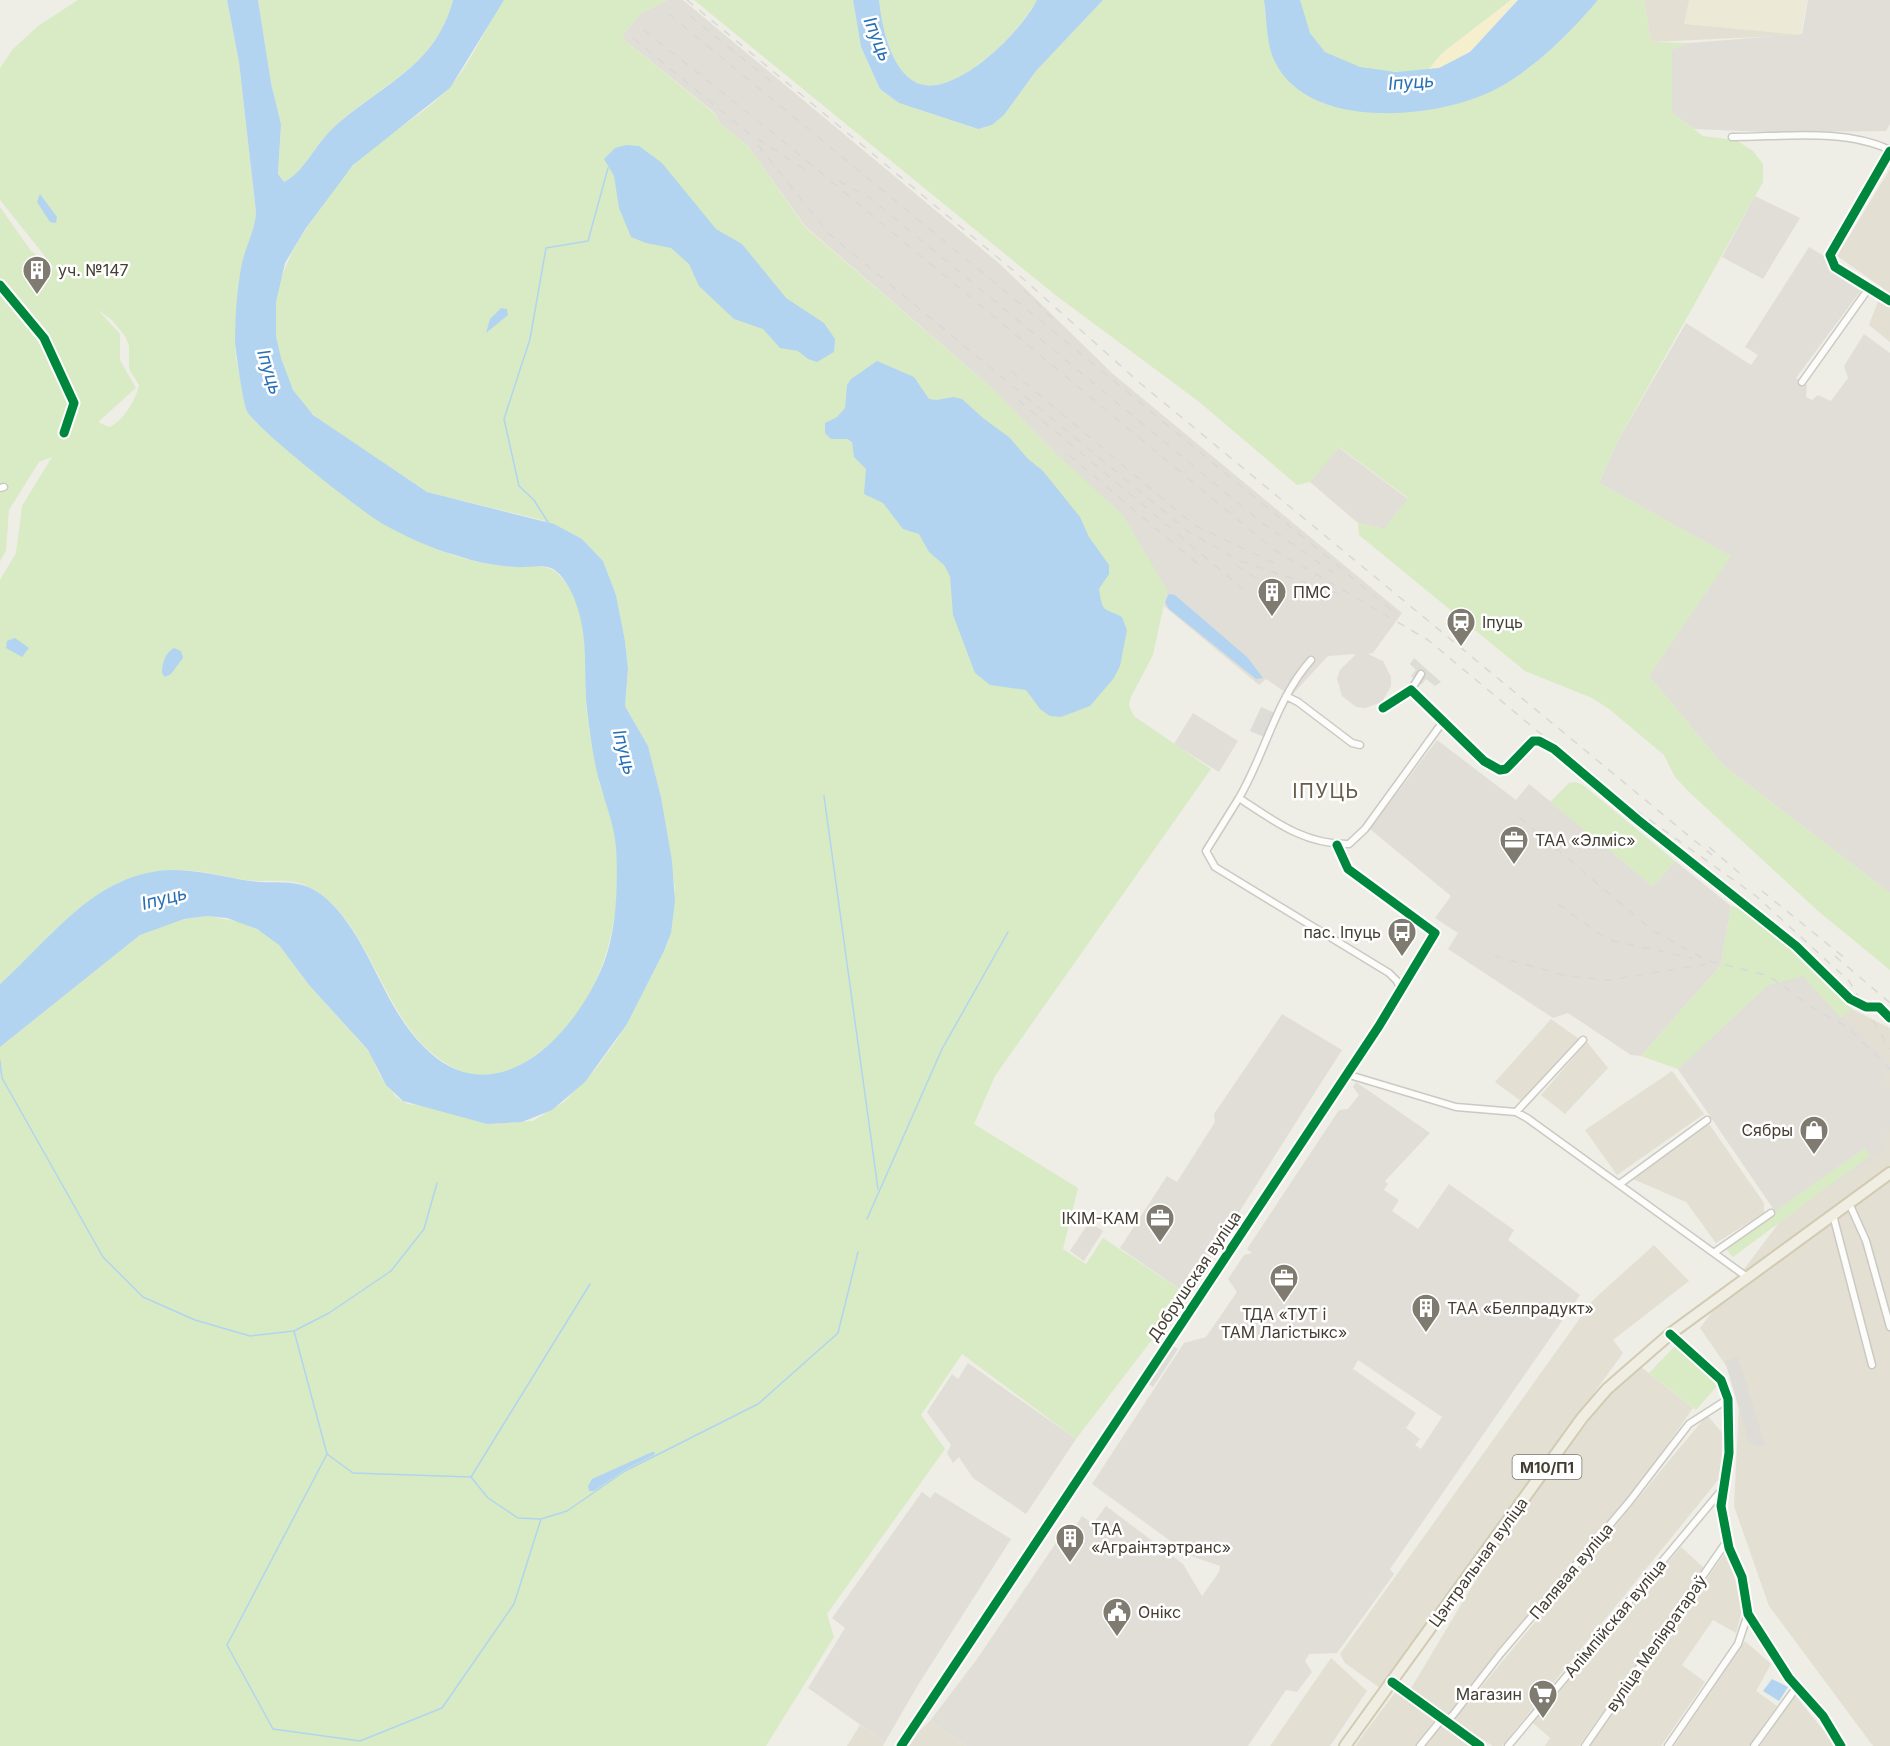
<svg xmlns="http://www.w3.org/2000/svg" width="1890" height="1746" viewBox="0 0 1890 1746" font-family="Inter,sans-serif">
	<style>
		.residential { fill: #e3dfd3 }
		.industrial { fill: #e1ded7; fill-rule: evenodd }
		.education { fill: #ede9d7 }
		.green { fill: #d9ebc4; fill-rule: evenodd }
		.sand { fill: #f5efce }
		.parking { fill: #dddcd6 }
		.water { fill: #b2d4f0 }
		.lines { fill: none; stroke-linecap: round; stroke-linejoin: round }
		.stream { stroke: #b2d4f0; stroke-width: 1.5 }
		.street-casing { stroke: #cbc9c2; stroke-width: 9 }
		.primary-casing { stroke: #d2cbb2; stroke-width: 14 }
		.street { stroke: #fcfcfb; stroke-width: 6 }
		.primary { stroke: #f0ede2; stroke-width: 10 }
		.rail { stroke: #d8d8d7; stroke-width: 1.5; stroke-dasharray: 8 8; stroke-linecap: butt }
		.cycleway-casing { stroke: #fff; stroke-width: 13 }
		.cycleway { stroke: #00873e; stroke-width: 9 }
		.labels { text-anchor: middle; dominant-baseline: central; stroke-width: 5; stroke-linejoin: round; paint-order: stroke }
		.shield { fill: #fff; stroke: #7c7870; stroke-width: 1.5 }
		.shield-label { font-size: 15px; font-weight: bold; fill: #443e32 }
		.poi-label { font-size: 16px; fill: #443e32; stroke: #fff; text-anchor: start }
		.street-label { font-size: 16px; fill: #443e32; stroke: #fff }
		.water-label { font-size: 18px; font-style: italic; fill: #2670b6; stroke: #fff }
		.quarter-label { font-size: 20px; letter-spacing: 1.5px; fill: #685d49; stroke: #fff }
	</style>
	<rect width="100%" height="100%" fill="#eeede6"/>
	<path class="residential" d="M1644 0H1807L1800 35 1651 42Z
		M1890 169V342L1869 325 1883 288 1837 256Z
		M1804 975 1840 1017 1852 1009 1890 1028V1746H1873L1769 1606 1734 1506 1740 1386 1700 1328 1781 1220 1678 1069 1768 985Z
		M1551 1019 1579 1039 1525 1104 1495 1082Z
		M1587 1042 1608 1068 1565 1114 1541 1095Z
		M1672 1071 1704 1114 1617 1175 1585 1130Z
		M1709 1124 1764 1203V1213L1716 1243 1686 1202 1633 1179Z
		M1654 1245 1689 1281 1613 1340 1623 1353 1380 1688 1345 1663 1340 1654 1593 1300Z
		M1641 1367 1693 1408 1630 1498 1444 1719 1410 1690 1498 1543 1602 1403Z
		M1707 1415 1724 1435 1719 1479 1502 1746H1493L1453 1721Z
		M1681 1547 1704 1568 1579 1746H1545L1550 1738 1533 1723Z
		M1725 1553 1730 1557 1742 1610 1736 1633 1713 1620 1682 1665 1705 1682 1661 1746H1590Z
		M1745 1641 1771 1664 1756 1691 1777 1706 1749 1746H1674Z
		M1331 1658 1367 1691 1330 1746H1270Z
		M1396 1691 1435 1720 1416 1746H1355Z
		M1795 1695 1836 1746H1760Z
		M930 1721 967 1746H909L919 1731Z
		M1439 1724 1471 1746H1423Z
		M860 1725 885 1742 883 1746H847Z"/>
	<path class="industrial" d="M667 0H683L1001 265 1113 374 1402 613 1373 653 1368 654 1383 661 1391 677V686L1382 702 1365 708 1356 707 1342 696 1337 679 1340 670 1356 654 1328 656 1291 696 1266 679 1259 685 1164 606 1167 590 1052 450 992 388 805 226 748 146 719 123 716 114 621 37 641 13Z
		M1808 0H1890V124L1886 131 1765 132 1694 129 1672 113V49L1689 43 1802 34Z
		M1755 196 1800 218 1763 279 1722 257Z
		M1809 247 1867 282 1796 378 1807 385 1806 397 1812 400 1818 395 1831 401 1848 378 1844 366 1864 334 1890 353V893L1724 766 1649 676 1730 556 1599 483 1616 444 1686 323 1751 365 1758 355 1745 347Z
		M1338 447 1408 499 1384 529 1358 523 1310 482Z
		M1193 713 1238 741 1219 772 1174 744Z
		M1437 740 1516 800 1529 784 1653 886 1675 861 1731 906 1721 965 1641 1056 1631 1055 1568 1013 1553 1018 1448 949 1458 933 1435 918 1451 896 1370 829Z
		M1804 975 1840 1017 1853 1024 1890 1065V1069L1883 1076 1890 1088V1129L1885 1132 1889 1138 1883 1143 1886 1151 1781 1220 1678 1069 1768 985Z
		M1282 1014 1342 1050 1187 1294 1120 1248 1167 1176 1177 1182 1215 1122 1214 1114Z
		M1356 1082 1430 1133 1385 1181 1388 1184 1384 1190 1399 1200 1392 1211 1418 1229 1449 1184 1514 1230 1508 1240 1580 1295 1390 1569 1394 1574 1337 1653 1309 1654 1305 1661 1312 1672 1297 1692 1286 1690 1248 1746H967L930 1721 977 1659 1062 1534H1070L1082 1516 1093 1524 1106 1506 1183 1564 1202 1596 1219 1572 1220 1566 1191 1556 1092 1484 1184 1343 1206 1337 1237 1292 1228 1279 1244 1255 1252 1253 1247 1249 1339 1110 1348 1109 1359 1095 1353 1087ZM1358 1360 1442 1417 1421 1449 1415 1445 1420 1439 1406 1428 1416 1413 1353 1369Z
		M1089 1222 1103 1231 1084 1261 1070 1251Z
		M968 1363 1076 1439 1026 1514 973 1478 959 1457 953 1463 947 1453 951 1445 927 1412 952 1374 958 1379Z
		M922 1492 930 1498 935 1492 1011 1539 918 1685 885 1742 808 1688 845 1628 832 1618Z"/>
	<path class="education" d="M1689 0H1807L1800 35 1684 24Z"/>
	<path class="green" d="M78 0H227L239 62 256 212 255 226 242 266 235 333 236 357 246 409 254 421C320 474 382 536 466 559 479 562 491 565 504 566 520 568 545 562 557 573 596 609 581 674 588 721 591 741 595 762 599 782 603 795 609 806 612 819 628 892 611 990 553 1041 535 1057 510 1075 485 1077 472 1078 460 1071 449 1065 381 1028 374 918 307 886 288 877 266 883 246 880 222 876 201 870 177 870 97 870 54 936 0 984V580L16 553 22 506 52 457 39 462 9 510 6 551 0 561V207L31 251 56 270 0 200V68L13 49 38 26ZM98 310 112 320 125 336 129 346V369L139 385C137 398 122 423 109 427L98 422 136 388 120 360V334Z
		M258 0H453C434 70 377 85 330 131 315 146 303 173 284 182L278 174 281 124 271 83Z
		M504 0H667L641 13 621 37 716 115 719 123 748 146 805 227 992 388 1052 450 1123 515 1167 590 1153 655 1130 699 1129 706 1134 716 1211 769 995 1076 974 1124 1078 1188 1063 1249 1086 1264 1103 1238 1187 1294 1076 1439 962 1354 921 1415 945 1449 827 1614 834 1637 766 1746H0V1047L140 935 173 921 207 916 241 922 264 933 279 945 309 985 371 1054 379 1074 396 1097 408 1104 431 1107 487 1124 533 1121 564 1102 595 1070 618 1038 635 1008 668 942 675 888 661 797 648 746 625 706 628 669 625 641 616 595 603 561 582 539 542 520 427 492 320 420C301 406 290 387 283 365 262 300 285 256 323 205 335 188 347 170 363 156 387 134 418 118 442 95 469 70 483 30 504 0Z
		M694 0H853L861 47 880 89 899 103 977 129 992 125 1004 115 1036 71 1103 0H1264C1267 23 1267 50 1280 70 1318 131 1446 117 1500 87 1537 66 1571 32 1598 0H1644L1651 42 1689 43 1672 49V113L1703 136 1736 140 1753 151 1763 164V182L1616 444 1599 483 1731 556 1649 676 1724 766 1890 893V970L1818 911 1688 791 1675 777 1664 755 1609 709 1592 698 1525 671 1359 535 1358 523 1384 529 1408 498 1339 447 1310 482 1297 485 1198 401 1054 294Z
		M879 0H1037C1022 30 952 102 915 82 890 68 882 26 879 0Z
		M1300 0H1511L1441 54 1428 70C1392 74 1337 73 1314 40 1306 28 1303 14 1300 0Z
		M1575 782 1583 785 1675 861 1653 886 1550 802 1569 783Z
		M1731 906C1764 912 1827 983 1852 1009L1840 1017 1803 976 1768 985 1678 1069 1641 1056 1721 965Z
		M1865 1148 1870 1156 1733 1257 1724 1247Z
		M1675 1346 1718 1385 1696 1410 1649 1373Z"/>
	<path class="sand" d="M1511 0H1518C1484 31 1477 59 1428 70L1445 51Z"/>
	<path class="parking" d="M1414 658 1441 682 1435 686 1426 679 1421 685 1411 676 1416 670 1410 664Z
		M1261 707 1275 713 1264 737 1250 731Z
		M1171 1345 1178 1349 1153 1387 1147 1383Z
		M1738 1357 1765 1445 1759 1446 1749 1443 1725 1361Z"/>
	<path class="water" d="M227 0H258L271 83 281 124 278 174 284 182C303 173 315 146 330 131 377 86 435 69 453 0H504L450 88 353 165 306 228 285 263 276 302V336L281 358 293 390 313 415 427 492 554 524 582 539 603 561 616 595 625 641 628 669 625 706 648 746 661 797 672 861 675 901 671 933 664 951 627 1024 585 1082 552 1110 522 1122 487 1124 403 1101 386 1085 368 1050 309 985 279 945 257 929 227 918 207 916 184 919 140 935 0 1047V984C52 938 95 872 172 870 200 870 224 877 250 881 284 885 304 875 332 904 371 944 383 1005 422 1045 495 1122 578 1033 605 960 617 926 618 883 616 847 614 825 607 808 601 787 594 765 591 740 588 718 583 686 588 652 581 621 578 605 567 575 551 568 541 564 526 568 516 567 495 566 475 562 455 555 430 548 405 536 383 524 362 512 255 428 247 411 243 403 236 353 235 342 235 317 237 288 242 263 246 245 255 231 256 212L239 62Z
		M853 0H879C882 26 890 68 915 82 952 102 1023 30 1037 0H1103L1036 71 1004 115 992 125 978 129 899 103 880 89 861 47Z
		M1264 0H1300L1310 33 1325 52 1360 67 1396 72 1439 68 1470 52 1518 0H1598C1571 32 1537 66 1500 87 1443 119 1310 133 1275 62 1266 44 1267 20 1264 0Z
		M626 145 639 146 662 163 716 229 742 244 786 298 824 323 835 339 834 352 817 362 808 359 798 351 780 348 763 329 734 319 699 286 689 264 671 248 646 243 631 237 619 208 614 176 604 159 615 148Z
		M40 194 57 217 56 223 50 222 37 202Z
		M501 308 507 309 508 315 486 333 490 319Z
		M877 361 914 377 929 399 937 400 953 397 962 399 983 418 1010 438 1027 458 1043 471 1080 517 1089 537 1109 565V574L1099 589C1103 614 1103 607 1122 617L1127 630 1120 666 1114 678 1090 706 1061 717 1050 716 1040 709 1026 690 990 685 975 673 953 615 950 576 944 565 929 552 919 534 903 529 883 503 864 494 866 469 854 457 852 442 847 439H831L825 433V423L837 417 845 408 847 385 851 379Z
		M1169 594 1175 595 1248 658 1263 678 1256 679 1169 609 1165 602Z
		M15 638 29 648 22 657 6 648 7 641Z
		M174 648 181 651 183 658 171 674 165 677 162 673C162 663 165 653 174 648Z
		M652 1452H655L654 1455 626 1469 594 1491H589L588 1486 592 1479Z
		M1772 1679 1788 1687 1779 1701 1763 1691Z"/>
	<g class="lines">
		<path class="stream" d="M549 524 534 500 519 486 504 419 530 339 546 248 588 241 608 168
			M824 796 878 1189
			M0 1061 2 1078 103 1257 143 1297 195 1320 250 1336 294 1331 329 1313 391 1271 424 1229 437 1183
			M867 1219 942 1049 1008 932
			M294 1331 327 1454 227 1645 273 1729 360 1741 442 1708 514 1604 541 1519
			M327 1454 353 1473 471 1477 590 1284
			M471 1477 488 1498 518 1518 541 1519 567 1511 625 1471 758 1404 838 1333 858 1252"/>
		<g class="street-casing">
			<path id="street" d="M1732 137C1782 137 1844 128 1890 150
				M1890 151 1830 255 1835 267 1890 301
				M0 285 44 338 74 403 64 433
				M1802 382 1869 288
				M0 488 4 487
				M1411 690 1421 674
				M1286 696 1298 702 1352 743 1360 745
				M1383 708 1411 690 1484 761 1500 770 1506 769 1533 741H1539L1554 749 1638 820 1796 946 1850 999 1866 1007H1879L1890 1018
				M1239 798C1265 754 1276 699 1311 660
				M1401 990 1397 981 1389 973 1215 867 1206 851 1239 798C1274 821 1305 845 1349 844L1365 829 1442 723
				M1346 1074 1456 1107 1516 1112 1527 1118 1747 1277
				M1516 1112 1583 1040
				M1621 1183 1707 1120
				M1849 1203 1866 1241 1890 1327
				M1833 1215 1872 1365
				M1715 1252 1771 1213
				M1670 1334 1721 1380 1728 1399 1729 1453 1721 1506 1729 1548 1742 1577 1748 1614 1789 1678 1823 1716 1841 1746
				M1392 1682 1480 1746
				M901 1746 1379 1026 1435 933 1348 869 1337 845
				M1420 1746 1441 1720 1446 1721 1453 1715 1501 1653 1629 1502 1689 1424 1728 1399
				M1508 1746 1721 1491
				M1585 1746 1727 1541
				M1668 1746 1738 1644 1748 1614
				M1754 1746 1796 1688"/>
		</g>
		<g class="primary-casing">
			<path id="primary" d="M1345 1746 1582 1418 1607 1389 1670 1334 1890 1173"/>
		</g>
		<use href="#street" class="street"/>
		<use href="#primary" class="primary"/>
		<path class="rail" d="M687 0 1020 276 1140 383 1712 855
			M669 14 1395 613
			M690 16 772 82
			M644 30 778 137 1273 549 1428 640 1612 793 1756 896 1849 981 1890 1049
			M633 38 747 132 806 170
			M758 145 828 233 1189 532 1240 561 1342 595
			M839 181 869 197 1261 522 1342 579
			M1024 290 1056 322
			M1011 371 1194 525 1274 563
			M1018 400 1243 589
			M1069 455 1204 569
			M1236 565 1290 601
			M1519 817 1652 930 1706 960 1769 976 1810 1006 1847 1027 1890 1069
			M1709 847 1743 876
			M1762 891 1846 959
			M1558 904 1598 933 1614 941 1692 958
			M1495 956 1567 976 1609 980 1713 963
			M1835 956 1890 1003"/>
		<g class="cycleway-casing">
			<path id="cycleway" d="M1890 151 1830 255 1835 267 1890 301
				M0 285 44 338 74 403 64 433
				M1383 708 1411 690 1484 761 1500 770 1506 769 1533 741H1539L1554 749 1638 820 1796 946 1850 999 1866 1007H1879L1890 1018
				M1670 1334 1721 1380 1728 1399 1729 1453 1721 1506 1729 1548 1742 1577 1748 1614 1789 1678 1823 1716 1841 1746
				M1392 1682 1480 1746
				M901 1746 1379 1026 1435 933 1348 869 1337 845"/>
		</g>
		<use href="#cycleway" class="cycleway"/>
	</g>
	<defs>
		<g id="building-pin" transform="scale(1.5)"><path d="M0 17L-7.5 6A9.5 9.5 0 1 1 7.5 6Z" fill="#807b71" stroke="#fff"/><path d="M-4-6H4V6H1V3H-1V6H-4ZM-2.5-4.3h1.7v1.8h-1.7ZM.8-4.3h1.7v1.8H.8ZM-2.5-1h1.7V.8h-1.7ZM.8-1h1.7V.8H.8Z" fill="#fff"/></g>
		<g id="station-pin" transform="scale(1.5)"><path d="M0 17L-7.5 6A9.5 9.5 0 1 1 7.5 6Z" fill="#807b71" stroke="#fff"/><path d="M-3-6H3Q5-6 5-4V2Q5 4 3 4L4.5 6H3L1.5 4h-3L-3 6H-4.5L-3 4Q-5 4-5 2V-4Q-5-6-3-6ZM-3.5-4v3h7v-3ZM-3.5 1v1.5H-2V1ZM2 1v1.5H3.5V1Z" fill="#fff"/></g>
		<g id="office-pin" transform="scale(1.5)"><path d="M0 17L-7.5 6A9.5 9.5 0 1 1 7.5 6Z" fill="#807b71" stroke="#fff"/><path d="M-6-3h4V-5.5h4V-3h4V5H-6ZM-1-4.5V-3h2v-1.5ZM-6 0V1H6V0Z" fill="#fff"/></g>
		<g id="bus-pin" transform="scale(1.5)"><path d="M0 17L-7.5 6A9.5 9.5 0 1 1 7.5 6Z" fill="#807b71" stroke="#fff"/><path d="M-5-6H5V4H4V6H2V4H-2V6H-4V4H-5ZM-3.5-4V0h7V-4ZM-3.5 1.2v1.5H-2V1.2ZM2 1.2v1.5H3.5V1.2Z" fill="#fff"/></g>
		<g id="shop-pin" transform="scale(1.5)"><path d="M0 17L-7.5 6A9.5 9.5 0 1 1 7.5 6Z" fill="#807b71" stroke="#fff"/><path d="M-5-2.5h2.3a2.7 3.5 0 0 1 5.4 0H5L5.5 6h-11ZM-1.5-2.5h3a1.5 2.3 0 0 0-3 0Z" fill="#fff"/></g>
		<g id="civic-pin" transform="scale(1.5)"><path d="M0 17L-7.5 6A9.5 9.5 0 1 1 7.5 6Z" fill="#807b71" stroke="#fff"/><path d="M-.6-6.5H3V-4.5H.6V-3L4-1V1h2V6H-6V1h2V-1L-.6-3ZM-1.2 2.5V6h2.4V2.5Z" fill="#fff"/></g>
		<g id="supermarket-pin" transform="scale(1.5)"><path d="M0 17L-7.5 6A9.5 9.5 0 1 1 7.5 6Z" fill="#807b71" stroke="#fff"/><path d="M-6-5.5h2.5l.6 2H6L4.5 2H-2.5L-4.4-4H-6ZM-1.5 3.2a1.3 1.3 0 1 0 .1 0ZM3 3.2a1.3 1.3 0 1 0 .1 0Z" fill="#fff"/></g>
	</defs>
	<g fill-rule="evenodd">
		<use href="#building-pin" x="37" y="270"/>
		<use href="#building-pin" x="1272" y="592"/>
		<use href="#station-pin" x="1461" y="622"/>
		<use href="#office-pin" x="1514" y="840"/>
		<use href="#bus-pin" x="1402" y="932"/>
		<use href="#shop-pin" x="1814" y="1130"/>
		<use href="#office-pin" x="1160" y="1218"/>
		<use href="#office-pin" x="1284" y="1278"/>
		<use href="#building-pin" x="1426" y="1308"/>
		<use href="#building-pin" x="1070" y="1538"/>
		<use href="#civic-pin" x="1117" y="1612"/>
		<use href="#supermarket-pin" x="1543" y="1694"/>
	</g>
	<g class="labels">
		<rect class="shield" x="1512.5" y="1455" width="69" height="24" rx="4.5"/>
		<g class="shield-label">
			<text x="1547" y="1467">М10/П1</text>
		</g>
		<g class="poi-label">
			<text x="58" y="270">уч. №147</text>
			<text x="1293" y="592">ПМС</text>
			<text x="1482" y="622">Іпуць</text>
			<text x="1535" y="840">ТАА «Элміс»</text>
			<text x="1381" y="932" text-anchor="end">пас. Іпуць</text>
			<text x="1793" y="1130" text-anchor="end">Сябры</text>
			<text x="1139" y="1218" text-anchor="end">ІКІМ-КАМ</text>
			<text x="1447" y="1308">ТАА «Белпрадукт»</text>
			<text x="1284" y="1314" text-anchor="middle">ТДА «ТУТ і<tspan x="1284" dy="18">ТАМ Лагістыкс»</tspan></text>
			<text x="1091" y="1529">ТАА<tspan x="1091" dy="18">«Аграінтэртранс»</tspan></text>
			<text x="1138" y="1612">Онікс</text>
			<text x="1522" y="1694" text-anchor="end">Магазин</text>
		</g>
		<g class="street-label">
			<text transform="translate(1194 1276) rotate(-56)">Добрушская вуліца</text>
			<text transform="translate(1478 1562) rotate(-54)">Цэнтральная вуліца</text>
			<text transform="translate(1571 1571) rotate(-50)">Палявая вуліца</text>
			<text transform="translate(1615 1618) rotate(-50)">Алімпійская вуліца</text>
			<text transform="translate(1656 1643) rotate(-55)">вуліца Меліяратараў</text>
		</g>
		<g class="water-label">
			<text transform="translate(878 39) rotate(68)">Іпуць</text>
			<text transform="translate(1411 82) rotate(-4)">Іпуць</text>
			<text transform="translate(270 372) rotate(73)">Іпуць</text>
			<text transform="translate(625 752) rotate(75)">Іпуць</text>
			<text transform="translate(164 898) rotate(-14)">Іпуць</text>
		</g>
		<g class="quarter-label">
			<text x="1326" y="791">ІПУЦЬ</text>
		</g>
	</g>
</svg>
